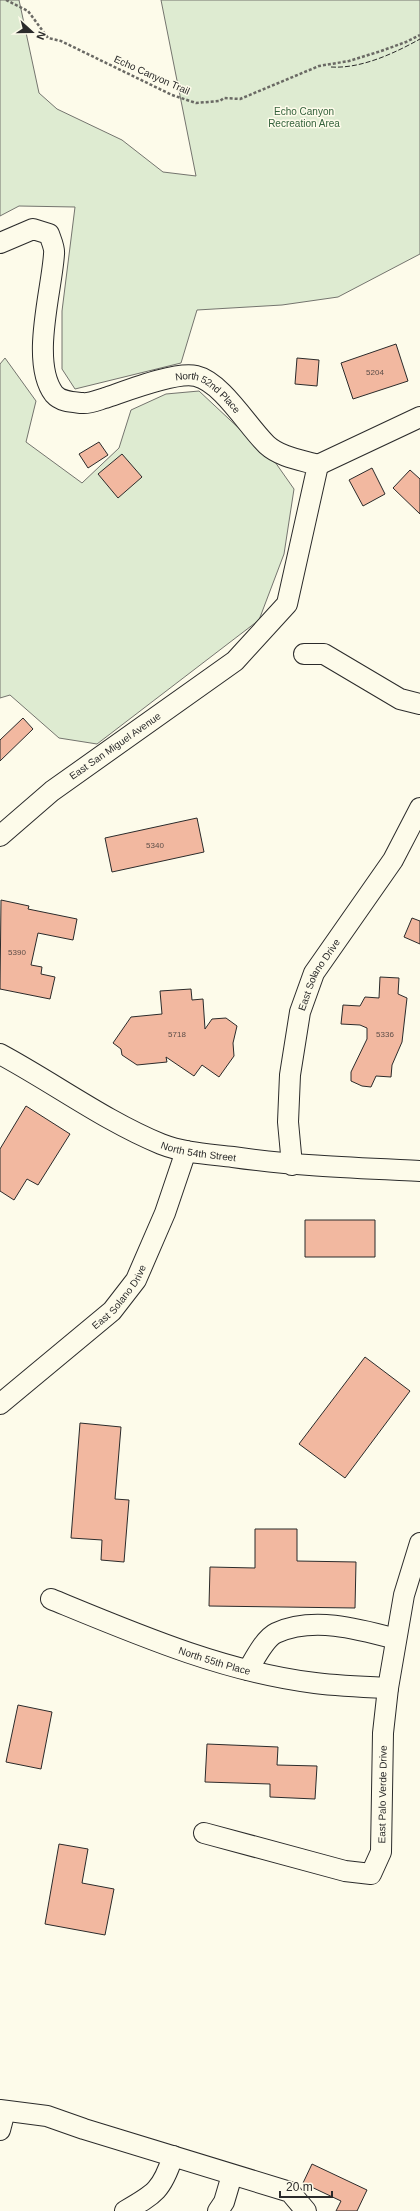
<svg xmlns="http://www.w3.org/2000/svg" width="420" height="2211" viewBox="0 0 420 2211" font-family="Arial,sans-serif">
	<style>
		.green { fill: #deebd1; stroke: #74746e }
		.building { fill: #f2b8a0; stroke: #2b2b2b }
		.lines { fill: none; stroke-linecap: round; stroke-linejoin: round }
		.minor-casing { stroke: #2b2b2b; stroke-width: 22 }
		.path { stroke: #6a6964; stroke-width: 2.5; stroke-dasharray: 3 2; stroke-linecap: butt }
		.minor { stroke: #fdfbea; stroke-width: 20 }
		.fence { stroke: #2b2b2b; stroke-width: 1; stroke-dasharray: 5 2; stroke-linecap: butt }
		.labels { text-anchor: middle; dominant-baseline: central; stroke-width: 3; stroke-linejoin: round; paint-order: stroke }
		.number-label { font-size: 8px; fill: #5d4e48 }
		.street-label { font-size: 10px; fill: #2b2b2b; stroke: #fdfbea }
		.park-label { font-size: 10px; fill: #34623c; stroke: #fdfbea }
	</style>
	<rect width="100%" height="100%" fill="#fdfbea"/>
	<path class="green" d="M0 0H19L39 93 57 109 122 140 163 172 196 176 161 0H420V254L338 297 282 305 197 310 181 363 75 389 62 369V311L75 207 19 206 0 216Z
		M5 358 36 401 26 442 82 483 119 448 131 410 166 394 199 391 275 462 294 489 284 554 259 620 97 744 59 738 10 695 0 698V364Z"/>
	<path class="building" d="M396 344 408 381 353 399 341 363Z
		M297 358 319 360 317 386 295 384Z
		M99 442 108 455 88 468 79 454Z
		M122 454 142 477 118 498 98 474Z
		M372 468 385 494 363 506 349 480Z
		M410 470 420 479V514L393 488Z
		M23 718 33 729 0 761V740Z
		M197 818 204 852 112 872 105 838Z
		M1 900 29 906 28 909 77 919 73 940 38 933 31 965 42 967 41 974 55 977 50 999 0 989Z
		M412 918 420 921V944L404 937Z
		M380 977 399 978 398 994 407 998 402 1042 392 1065 391 1077 376 1076 371 1087 362 1086 351 1081V1072L367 1039V1028L360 1025 341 1024 343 1005 360 1006 365 997 379 998Z
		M191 989 192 1000 203 999 205 1029 212 1019 226 1018 237 1026 233 1043 234 1056 219 1077 202 1065 194 1076 166 1057 167 1062 137 1065 122 1055 121 1049 113 1043 131 1017 162 1014 160 991Z
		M26 1106 70 1134 38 1185 27 1179 14 1200 0 1191V1149Z
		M305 1220H375V1257H305Z
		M365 1357 410 1391 345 1478 299 1444Z
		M80 1423 121 1427 115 1499 129 1500 124 1562 101 1560 102 1540 71 1538Z
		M255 1529H297V1561L356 1562 355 1608 209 1606 210 1567 255 1568Z
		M18 1705 52 1712 41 1769 6 1762Z
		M207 1744 278 1747 277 1765 317 1766 315 1799 270 1797V1784L205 1782Z
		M59 1844 88 1849 82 1883 114 1889 105 1935 45 1924Z
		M312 2164 367 2190 357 2211H336L341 2201 303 2183Z"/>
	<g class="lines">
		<g class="minor-casing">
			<g id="minor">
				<path id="s1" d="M0 243 33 229 49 234C51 240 55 248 54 254 52 290 30 362 54 394 61 402 72 402 82 403 89 404 98 400 105 398 126 391 176 371 196 376 222 382 248 427 267 445 280 457 301 460 318 465L287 604 235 661 52 791 0 836"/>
				<path d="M318 465 420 417"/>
				<path d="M304 654H324L400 699 420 704"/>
				<path id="s2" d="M0 1054C54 1083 105 1121 161 1144 184 1153 209 1154 233 1157 296 1166 356 1168 420 1171"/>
				<path id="s3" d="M292 1165 288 1122 290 1075 300 1012 314 973 393 860 420 808"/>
				<path id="s4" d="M0 1404 112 1311 136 1280 165 1213 186 1151"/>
				<path id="s5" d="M51 1599C136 1634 224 1672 315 1683 339 1686 364 1687 388 1688"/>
				<path d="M248 1670C254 1660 265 1638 276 1633 313 1616 359 1629 396 1639"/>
				<path id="s6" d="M204 1833 345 1871 371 1874 381 1852 383 1733 388 1688 404 1595 420 1543"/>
				<path d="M0 2110 47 2116 84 2129 290 2192 306 2211"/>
				<path d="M0 2130 5 2111"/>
				<path d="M125 2211C155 2194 162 2190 173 2156"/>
				<path d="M218 2211 224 2202 232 2175"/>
			</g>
		</g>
		<path class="path" d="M6 0 28 11 48 38 61 41 172 95 196 103 220 101 224 98 240 99 319 66 349 61 381 51 406 42 420 35"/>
		<use href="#minor" class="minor"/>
		<path class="fence" d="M331 67C361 69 395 53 420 39"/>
	</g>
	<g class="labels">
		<g class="number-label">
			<text x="375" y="372">5204</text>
			<text x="155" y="845">5340</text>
			<text x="17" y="952">5390</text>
			<text x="177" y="1034">5718</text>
			<text x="385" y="1034">5336</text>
		</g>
		<g class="street-label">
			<text transform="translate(152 75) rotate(24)">Echo Canyon Trail</text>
			<text stroke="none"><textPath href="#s1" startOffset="382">North 52nd Place</textPath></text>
			<text transform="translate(115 746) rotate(-35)">East San Miguel Avenue</text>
			<text stroke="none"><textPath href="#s3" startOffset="196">East Solano Drive</textPath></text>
			<text stroke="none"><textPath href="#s2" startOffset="223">North 54th Street</textPath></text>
			<text stroke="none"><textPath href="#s4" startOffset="161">East Solano Drive</textPath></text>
			<text stroke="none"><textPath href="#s5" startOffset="175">North 55th Place</textPath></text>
			<text stroke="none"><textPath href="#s6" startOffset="254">East Palo Verde Drive</textPath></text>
		</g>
		<g class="park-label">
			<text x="304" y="111">Echo Canyon<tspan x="304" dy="12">Recreation Area</tspan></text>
		</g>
	</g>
	<g transform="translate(32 32) rotate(111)" stroke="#fdfbea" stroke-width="3" paint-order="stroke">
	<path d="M0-3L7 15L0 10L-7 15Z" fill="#2b2b2b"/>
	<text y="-6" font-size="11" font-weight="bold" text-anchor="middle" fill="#2b2b2b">N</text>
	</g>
	<path d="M280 2191v6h52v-6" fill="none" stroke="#2b2b2b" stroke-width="2"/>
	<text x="286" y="2191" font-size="12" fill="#2b2b2b" stroke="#fdfbea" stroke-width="3" paint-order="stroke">20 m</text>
</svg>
